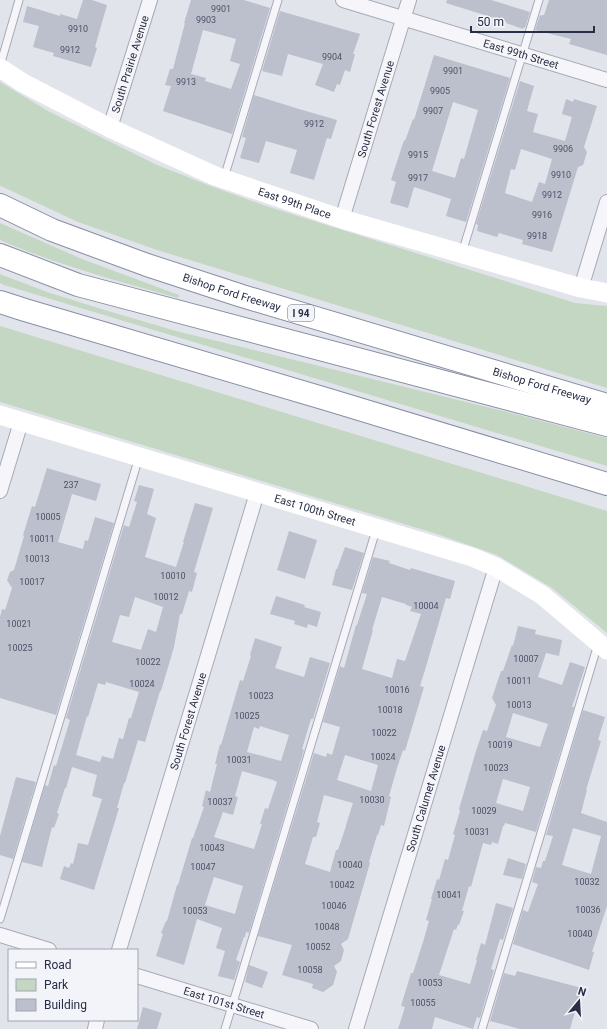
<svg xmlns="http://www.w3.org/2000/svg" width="607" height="1029" viewBox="0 0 607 1029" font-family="Roboto,sans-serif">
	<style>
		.green { fill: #c4d7c3 }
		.building { fill: #bcbfcc; fill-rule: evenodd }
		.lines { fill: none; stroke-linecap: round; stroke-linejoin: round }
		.lane-casing { stroke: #a6aab7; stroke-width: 9 }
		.street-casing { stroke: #a6aab7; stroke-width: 16 }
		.highway-casing { stroke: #888ea4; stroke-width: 24 }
		.lane { stroke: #f6f6fa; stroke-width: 7 }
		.street { stroke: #f6f6fa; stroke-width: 14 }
		.secondary { stroke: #fff; stroke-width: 19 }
		.highway { stroke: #fff; stroke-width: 22 }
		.labels { text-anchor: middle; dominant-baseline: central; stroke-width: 3.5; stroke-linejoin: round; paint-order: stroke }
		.number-label { font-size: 9px; fill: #4d5268 }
		.shield { fill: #f2f4f9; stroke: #65697c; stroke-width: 1 }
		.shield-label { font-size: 10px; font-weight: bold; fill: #282e46 }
		.street-label { font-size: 11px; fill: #282e46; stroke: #f2f4f9 }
	</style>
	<rect width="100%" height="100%" fill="#e2e4ec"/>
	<path class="green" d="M0 82 48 111 157 165 208 185 266 206 575 303 607 306V388L157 250 78 222 3 187 0 186Z
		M0 223 82 259 179 295 178 298C118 281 57 265 0 240Z
		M0 274 47 292 98 308 176 331 507 412 607 438V466L4 285 0 283Z
		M0 326 607 511V633L552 588 497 555 434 533 0 402Z"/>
	<path class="building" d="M83 0H92L107 5 95 47 97 48 91 67 53 56 54 53 33 47 39 26 23 22 27 6 60 16V14L77 19Z
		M191 0H244L270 8 232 134 163 111 171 86 165 85 170 69H173L185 23H184ZM203 30 236 39 230 61 240 64 231 89 205 81 206 78 191 74Z
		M447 0H491L530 12 525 28 524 27 523 29 506 23 507 22 446 3Z
		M549 0H607V55L569 44 571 39 535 30 540 15 542 16V15H544Z
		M280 11 360 34 353 54H355L350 72 345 70 340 85 337 84 334 92 315 85 323 64 288 54 282 76 262 71Z
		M434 55 510 78 466 222 446 216 451 199 414 187 408 208 390 203 396 182 391 180 404 140 405 141 413 119 414 120ZM453 102 478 110 464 159 461 158 455 178 432 171Z
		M520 81 534 86 527 111 538 114 533 132 565 141 572 117 562 114 566 99 573 102 574 99 597 106 584 147 587 152 583 165 578 167 552 252 522 244 523 240 499 233 497 237 477 231 478 225 476 224ZM521 149 552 159 545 184 539 182 532 202 505 193 511 169 515 170Z
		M254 95 299 109 337 120 331 139 327 138 314 180 290 173 297 150 266 141 259 163 240 158 246 138 242 137Z
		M47 468 101 484 96 501 72 494 58 542 83 549 85 540 88 541 95 517 114 523 56 715 0 698V617L2 609 5 610 12 588 7 580 10 572 14 570 24 536 23 535 32 506 35 507Z
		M139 485 154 489 147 514 156 518 145 557 176 567 184 542H183L195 503 213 508 194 572 197 573 192 592 189 591 182 614H180L174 647 161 691H160L145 742 138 740 125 783H124L117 808H119L94 890 60 879 64 866 69 868 71 863 73 864 78 843 88 845 102 799 92 796 97 775 72 767 66 788H65L57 813 59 814 54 828 52 827 42 867 22 862 45 785 48 786 54 765 56 766 70 720 66 718 124 525 129 527 137 502 134 501ZM135 597 163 607 156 632 148 629 141 650 112 642 120 615 129 617ZM106 682 139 692 131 718H129L123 739 119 738 113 759 102 756 100 762 76 755 87 716 88 717 98 683 105 685Z
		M289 531 317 540 305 579 277 570Z
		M345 547 364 553 352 590 332 585 336 569H337Z
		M373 557 390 561 389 563 410 570 411 568 455 581 450 599 446 598 425 670 420 686 424 687 405 751 403 750 397 768 389 796 391 797 384 826 381 825 378 835H377L369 862 370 863 348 939 341 944 344 950 341 961 334 966 337 972 333 985 323 992 312 988 313 984 282 975 292 945 258 936 314 753 326 757 327 753 332 755 340 727 323 722 340 666 344 668 356 625H357L367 594 362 593ZM382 597 406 604V605L412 607 410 611 421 614 405 661 397 659 392 678 362 669 373 630H372ZM345 755 378 765 371 791 337 780ZM324 795 353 803 346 825V826L338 850H336L330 872 305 864 313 837H316L320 823 317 822Z
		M276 596 305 605 304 607 321 612 317 627 308 624 307 628 294 624 295 621 270 614Z
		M518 626 536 630 535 634 562 640 559 656 546 653 538 677 562 685 570 662 585 667 572 707H574L536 832 505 823 504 826H503L498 844 492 842 491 845 483 843 471 887 469 886 462 911H464L459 925 458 924 456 930 454 929 439 975 470 984 477 960H476L481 943 485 945 496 903 513 908 503 940 500 939 491 969 494 970 480 1018 477 1017 473 1029 435 1017 432 1029H398L405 1007 401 1006 411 973H413L423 942 429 921 426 920 432 899H431L437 879 439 880 445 859 448 860 455 835 453 834 460 811 459 809 476 751 483 730 487 731 496 705 492 698 501 671H503L512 645 513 646ZM513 713 548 724 540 747 506 737ZM503 779 530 787 523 811 496 803Z
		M255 638 282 647 275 668 304 677 310 657 330 663 313 719H311L302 749 304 750 249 933 246 932 245 937H244L236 960 240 962 234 980 218 976 225 951 216 948 222 928 197 919 184 965 156 956 163 934 161 933 166 921H167L177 885H178L192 838H193L204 807 202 806 206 790 210 792 217 764H215L220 744 221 745 240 680 243 681 251 656 250 655ZM260 726 289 735 281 761 247 752 254 727 259 729ZM242 771 273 780 277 782 268 809 265 808 260 824H262L254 849 214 837 223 812 233 815 238 797 235 796ZM214 877 243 886 235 914 205 905Z
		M583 710 605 717 598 740 601 741 586 790H587L581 813 607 822V906L592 952H594L589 970 513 944 523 910 528 912 538 884 532 882 536 867 541 868 543 861H545L553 836 546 835ZM573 828 601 836 591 874 562 865Z
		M16 777 36 782 13 859 0 855V836Z
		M508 858 526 864 522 879 503 875Z
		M249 965 268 972 262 988 245 982Z
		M517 971 582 988 570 1029H520L490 1021 504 973 515 976Z
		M143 1007 162 1013 157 1029H137Z"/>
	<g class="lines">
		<g class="lane-casing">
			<path id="lane" d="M0 66 19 0
				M224 178 278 0
				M462 253 539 0
				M0 919 139 457
				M225 1029 376 530
				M482 1029 598 644"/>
		</g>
		<g class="street-casing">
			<g id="street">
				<path id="s1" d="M343 0 607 80"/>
				<path id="s2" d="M110 128 150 0"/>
				<path id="s3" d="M342 219 409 0"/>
				<path d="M581 288 607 202"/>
				<path d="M0 491 21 422"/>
				<path d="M0 935 49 950"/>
				<path id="s4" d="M119 950 257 493"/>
				<path id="s5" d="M137 976 311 1029"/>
				<path d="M95 1029 97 1020"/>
				<path id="s6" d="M356 1029 496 567"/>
			</g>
		</g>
		<g class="highway-casing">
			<g id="highway">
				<path id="s9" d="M0 205 52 230 147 265 242 296 607 405"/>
				<path d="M0 255 78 285 607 425"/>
				<path d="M0 302 25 310 326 399 607 484"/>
			</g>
		</g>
		<use href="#lane" class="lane"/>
		<use href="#street" class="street"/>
		<g class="secondary">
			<path id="s7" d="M0 68 23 83 110 128 215 176 342 219 581 288 607 293"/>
			<path id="s8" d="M0 415 472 557 496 567 542 595 607 650"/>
		</g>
		<use href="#highway" class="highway"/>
	</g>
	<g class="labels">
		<g class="number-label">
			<text x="221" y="9">9901</text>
			<text x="206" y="20">9903</text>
			<text x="78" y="29">9910</text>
			<text x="70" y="50">9912</text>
			<text x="332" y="57">9904</text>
			<text x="453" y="71">9901</text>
			<text x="186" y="82">9913</text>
			<text x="440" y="91">9905</text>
			<text x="433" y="111">9907</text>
			<text x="314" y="124">9912</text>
			<text x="563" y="149">9906</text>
			<text x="418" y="155">9915</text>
			<text x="561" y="175">9910</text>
			<text x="418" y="178">9917</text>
			<text x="552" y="195">9912</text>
			<text x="542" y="215">9916</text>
			<text x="537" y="236">9918</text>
			<text x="71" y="485">237</text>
			<text x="48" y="517">10005</text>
			<text x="42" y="539">10011</text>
			<text x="37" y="559">10013</text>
			<text x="173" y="576">10010</text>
			<text x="32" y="582">10017</text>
			<text x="166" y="597">10012</text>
			<text x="426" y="606">10004</text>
			<text x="19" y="624">10021</text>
			<text x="20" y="648">10025</text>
			<text x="526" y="659">10007</text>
			<text x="148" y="662">10022</text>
			<text x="519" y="681">10011</text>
			<text x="142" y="684">10024</text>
			<text x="397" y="690">10016</text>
			<text x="261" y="696">10023</text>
			<text x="519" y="705">10013</text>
			<text x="390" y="710">10018</text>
			<text x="247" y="716">10025</text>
			<text x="384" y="733">10022</text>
			<text x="500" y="745">10019</text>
			<text x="383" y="757">10024</text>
			<text x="239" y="760">10031</text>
			<text x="496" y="768">10023</text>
			<text x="372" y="800">10030</text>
			<text x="220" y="802">10037</text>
			<text x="484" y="811">10029</text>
			<text x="477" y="832">10031</text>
			<text x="212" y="848">10043</text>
			<text x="350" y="865">10040</text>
			<text x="203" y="867">10047</text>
			<text x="587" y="882">10032</text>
			<text x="342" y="885">10042</text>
			<text x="449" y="895">10041</text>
			<text x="334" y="906">10046</text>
			<text x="588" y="910">10036</text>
			<text x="195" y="911">10053</text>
			<text x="327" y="927">10048</text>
			<text x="580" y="934">10040</text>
			<text x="318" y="947">10052</text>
			<text x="310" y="970">10058</text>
			<text x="430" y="983">10053</text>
			<text x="423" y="1003">10055</text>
		</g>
		<rect class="shield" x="288" y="305" width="26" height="16" rx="3"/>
		<g class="shield-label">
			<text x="301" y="313">I 94</text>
		</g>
		<g class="street-label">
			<text stroke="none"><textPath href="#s1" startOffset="186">East 99th Street</textPath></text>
			<text stroke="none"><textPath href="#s2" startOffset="67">South Prairie Avenue</textPath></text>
			<text stroke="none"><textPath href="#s3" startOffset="115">South Forest Avenue</textPath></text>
			<text stroke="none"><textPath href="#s7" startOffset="325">East 99th Place</textPath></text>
			<text stroke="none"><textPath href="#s9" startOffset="248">Bishop Ford Freeway</textPath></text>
			<text stroke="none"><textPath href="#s9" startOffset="572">Bishop Ford Freeway</textPath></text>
			<text stroke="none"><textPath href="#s8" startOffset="329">East 100th Street</textPath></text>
			<text stroke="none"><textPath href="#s4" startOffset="239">South Forest Avenue</textPath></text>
			<text stroke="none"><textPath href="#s6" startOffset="241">South Calumet Avenue</textPath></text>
			<text stroke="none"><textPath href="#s5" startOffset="91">East 101st Street</textPath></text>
		</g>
	</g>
	<rect x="8" y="949" width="130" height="72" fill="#f2f4f9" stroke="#a1a5b1"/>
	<rect x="16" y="962" width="20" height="6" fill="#ffffff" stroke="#a1a5b1"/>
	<text x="44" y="969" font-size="12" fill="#282e46">Road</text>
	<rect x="16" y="979" width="20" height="12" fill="#c4d7c3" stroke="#a1a5b1"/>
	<text x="44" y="989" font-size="12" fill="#282e46">Park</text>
	<rect x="16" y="999" width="20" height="12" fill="#bcbfcc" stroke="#a1a5b1"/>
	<text x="44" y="1009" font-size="12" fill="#282e46">Building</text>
	<g transform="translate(579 1001) rotate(18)" stroke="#f2f4f9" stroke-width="3" paint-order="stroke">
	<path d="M0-3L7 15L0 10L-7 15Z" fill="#282e46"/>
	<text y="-6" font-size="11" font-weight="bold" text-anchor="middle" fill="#282e46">N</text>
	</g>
	<path d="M471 26v6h123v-6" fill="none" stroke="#282e46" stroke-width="2"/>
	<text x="477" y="26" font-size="12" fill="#282e46" stroke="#f2f4f9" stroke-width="3" paint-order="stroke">50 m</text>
</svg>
